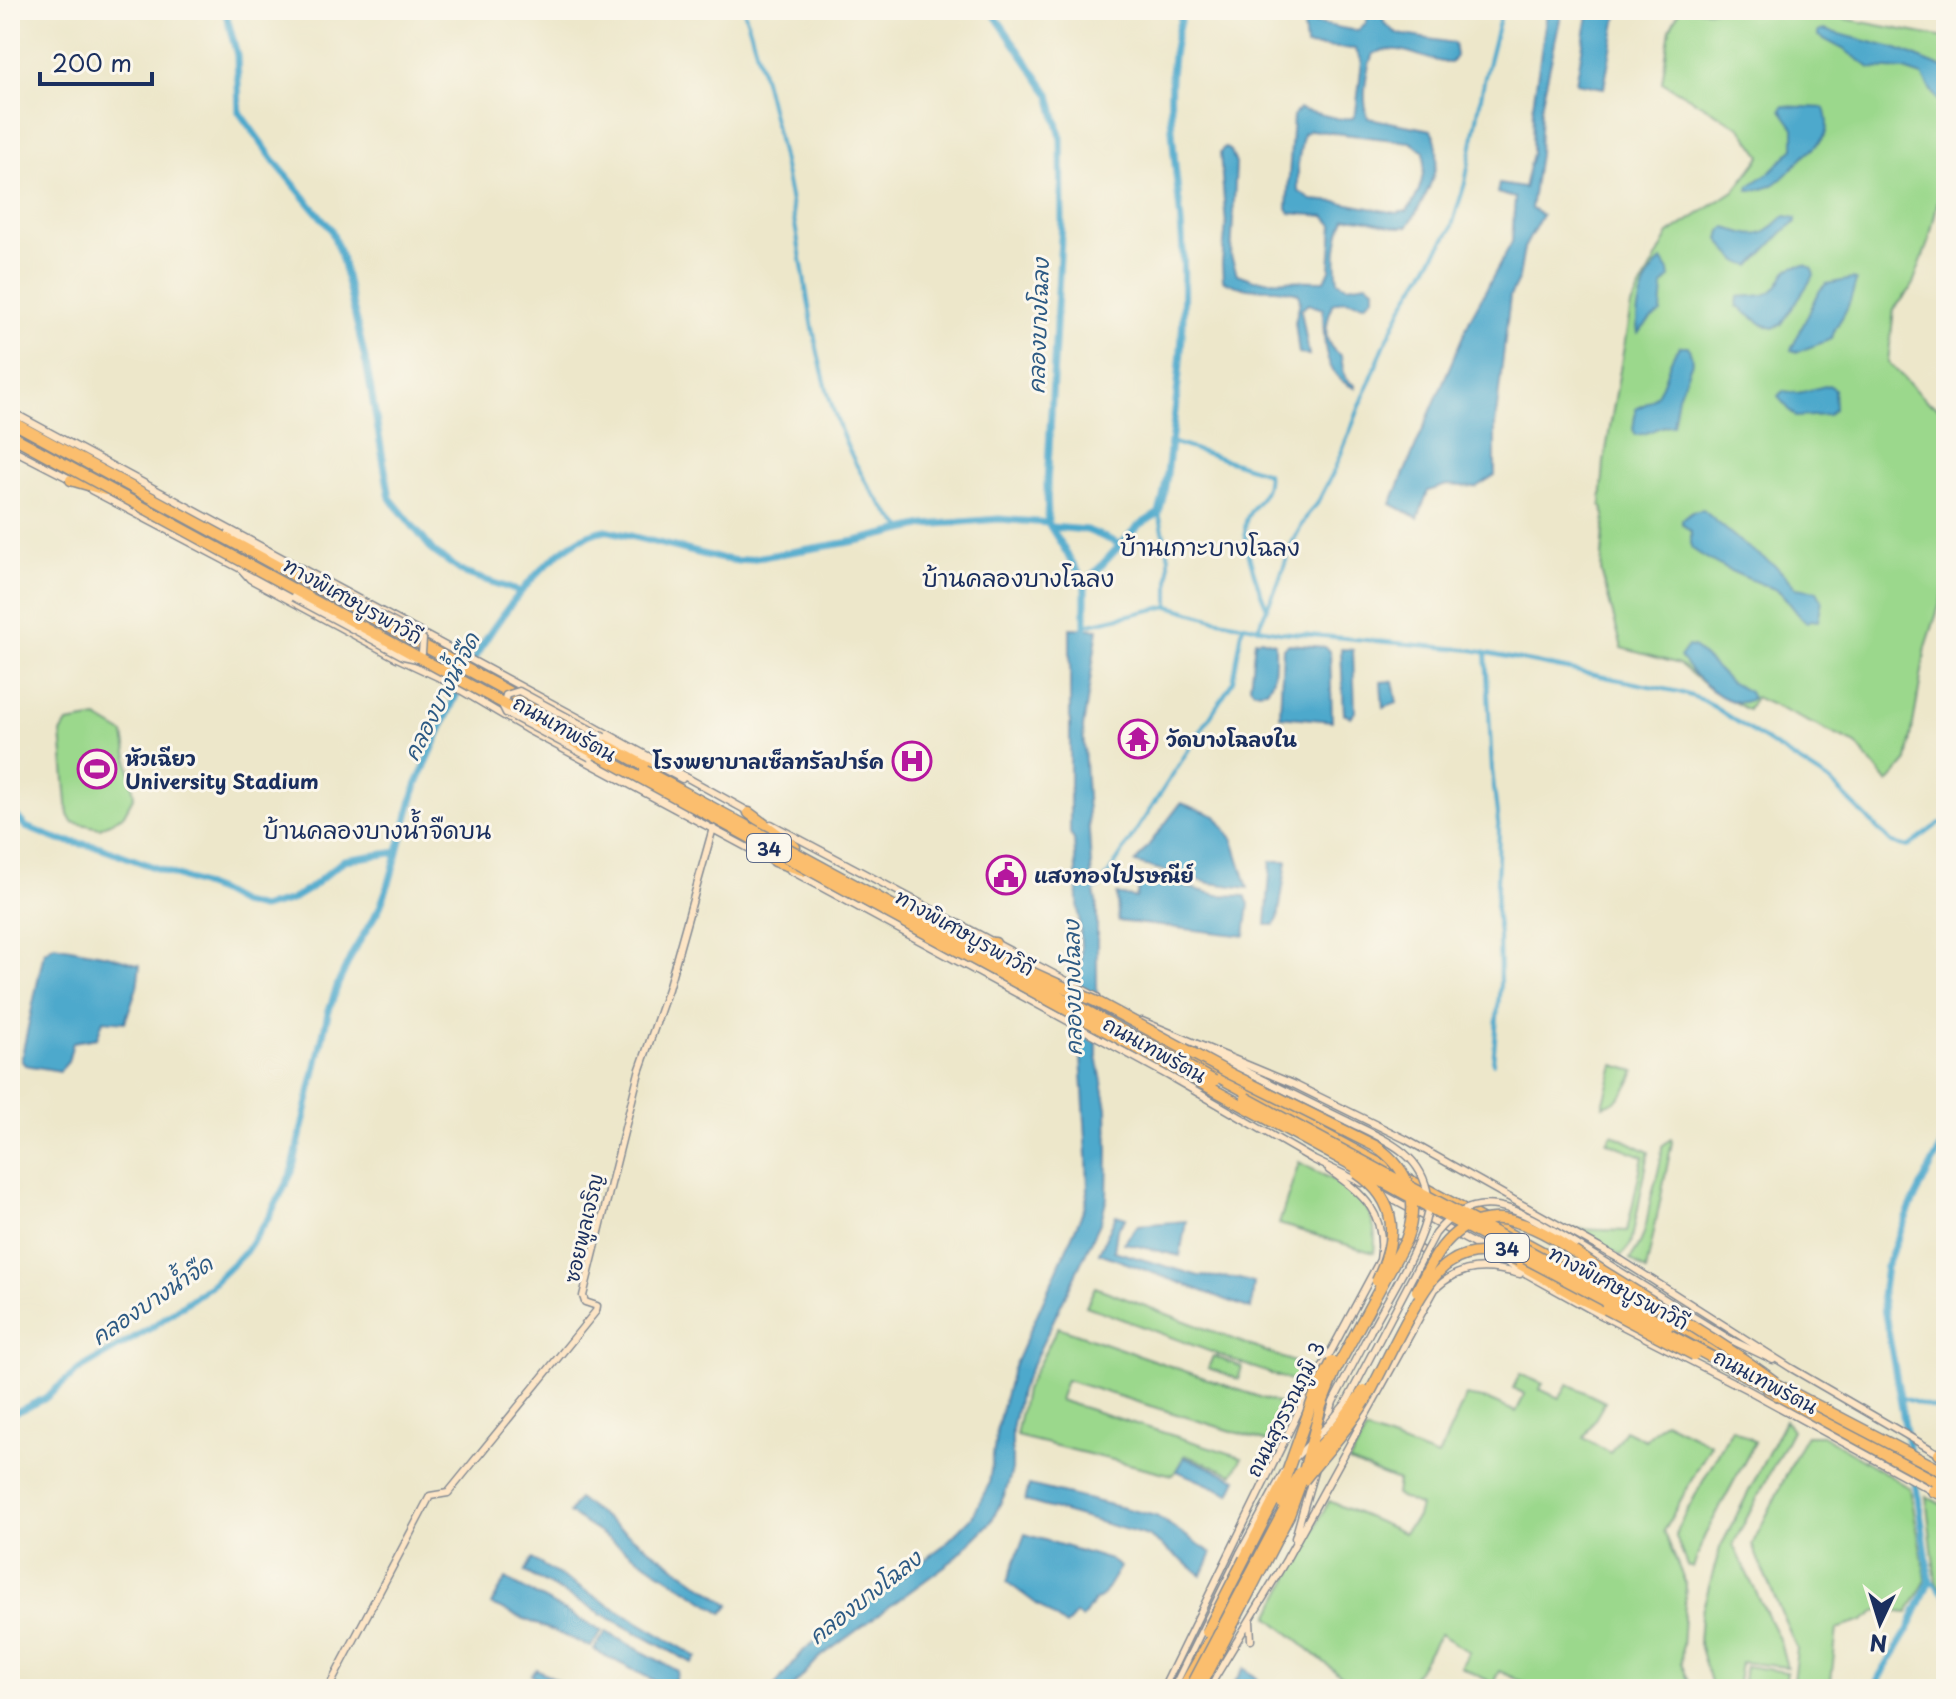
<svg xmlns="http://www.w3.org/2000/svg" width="1956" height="1699" viewBox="0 0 1956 1699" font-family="'Playpen Sans','Playpen Sans Thai',sans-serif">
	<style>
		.green { fill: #9bd88c; stroke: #5b8475; stroke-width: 2 }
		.water { fill: #4ea9cc; stroke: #346c95; stroke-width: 2; fill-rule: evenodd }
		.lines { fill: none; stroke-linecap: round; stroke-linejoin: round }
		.canal { stroke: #4ea9cc; stroke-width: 4 }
		.river { stroke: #4ea9cc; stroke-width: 7 }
		.secondary-casing { stroke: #848b94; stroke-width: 9 }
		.highway-casing { stroke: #848b94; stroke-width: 13 }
		.secondary { stroke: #fde5c5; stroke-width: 6 }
		.highway { stroke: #fbbe6e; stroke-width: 10 }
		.secondary-bridge-casing { stroke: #848b94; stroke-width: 9; stroke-linecap: butt }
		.highway-bridge-casing { stroke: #848b94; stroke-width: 13; stroke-linecap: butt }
		.secondary-bridge { stroke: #fde5c5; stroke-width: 6 }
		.highway-bridge { stroke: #fbbe6e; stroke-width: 10 }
		.labels { text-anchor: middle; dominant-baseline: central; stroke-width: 6; stroke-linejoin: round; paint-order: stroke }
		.shield { fill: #fbf7ec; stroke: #5e6b89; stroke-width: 2 }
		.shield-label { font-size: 18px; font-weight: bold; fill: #1b2f5e }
		.street-label { font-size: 20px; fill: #1b2f5e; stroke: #fbf7ec }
		.poi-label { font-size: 20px; font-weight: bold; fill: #1b2f5e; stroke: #fbf7ec; text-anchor: start }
		.water-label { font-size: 22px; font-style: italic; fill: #2d5a84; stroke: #fbf7ec }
		.quarter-label { font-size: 24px; fill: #1b2f5e; stroke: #fbf7ec }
	</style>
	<rect width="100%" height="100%" fill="#fbf7ec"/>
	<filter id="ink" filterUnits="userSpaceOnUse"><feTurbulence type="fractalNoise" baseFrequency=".0125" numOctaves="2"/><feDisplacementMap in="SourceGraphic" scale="16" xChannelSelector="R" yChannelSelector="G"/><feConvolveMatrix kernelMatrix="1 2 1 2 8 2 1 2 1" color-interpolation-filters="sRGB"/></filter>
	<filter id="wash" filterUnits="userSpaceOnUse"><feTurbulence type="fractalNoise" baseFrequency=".006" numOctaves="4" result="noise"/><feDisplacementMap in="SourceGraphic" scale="32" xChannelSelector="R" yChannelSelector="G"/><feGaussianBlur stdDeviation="1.8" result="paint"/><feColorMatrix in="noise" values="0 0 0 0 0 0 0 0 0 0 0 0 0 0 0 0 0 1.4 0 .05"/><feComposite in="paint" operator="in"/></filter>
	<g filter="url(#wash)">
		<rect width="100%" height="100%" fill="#ede7ca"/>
		<path class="green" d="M1680 10H1799L1945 38 1946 180 1941 188 1929 240 1911 289 1894 309 1888 362 1926 401 1946 411V569L1943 594 1926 647 1907 761 1888 783 1856 744 1755 697 1748 710 1711 690 1679 664 1622 648 1601 571 1605 515 1601 504 1604 462 1631 306 1669 234 1735 190 1761 156 1741 128 1662 82 1670 29Z
			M97 718 124 734 134 796 123 816 100 828 72 822 68 815 61 733 67 723Z
			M1614 1065 1635 1071C1629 1087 1621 1102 1603 1106Z
			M1612 1134 1649 1152 1631 1244 1621 1256 1574 1229 1627 1231 1643 1156 1607 1142Z
			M1671 1139 1672 1142 1646 1271 1630 1259C1648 1234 1645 1226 1651 1198 1655 1181 1662 1164 1662 1146Z
			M1299 1162C1340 1185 1382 1197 1374 1253L1279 1224Z
			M1095 1287 1315 1370 1307 1387 1086 1306Z
			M1058 1327 1294 1409 1274 1444 1066 1380 1059 1400 1242 1457 1233 1474 1185 1455 1173 1475 1016 1436 1025 1390Z
			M1213 1356 1242 1367 1238 1379 1208 1368Z
			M1520 1374 1543 1384 1539 1389 1559 1398 1568 1384 1605 1402 1584 1438 1610 1453 1625 1430 1645 1440 1664 1421 1711 1444 1664 1531 1686 1585 1681 1663 1692 1689H1540L1499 1671 1493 1683 1461 1667 1469 1652 1440 1634 1406 1689H1357L1269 1617 1329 1501 1404 1533 1417 1517 1420 1506 1396 1495 1398 1481 1349 1462 1366 1431 1438 1457 1466 1396 1488 1400 1516 1412 1525 1394 1513 1388Z
			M1785 1420 1792 1430 1733 1545 1779 1639 1787 1667 1741 1662 1737 1689H1712L1699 1644 1701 1615 1720 1548Z
			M1732 1428 1755 1442 1704 1537 1693 1568 1687 1566 1676 1537 1677 1529Z
			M1806 1435H1822L1910 1488 1926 1580 1908 1613 1878 1610 1863 1621 1837 1629 1830 1689H1792L1797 1649 1752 1545Z
			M1926 1496 1946 1507V1593L1936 1582Z
			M1745 1666 1787 1672 1784 1689H1742Z"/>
		<path class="water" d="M1370 10H1382L1384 23 1398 34 1454 43 1456 56 1451 63C1422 62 1403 41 1373 54 1365 72 1362 99 1368 118L1431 130C1449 158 1423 203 1408 226 1386 231 1367 214 1345 219 1336 237 1335 262 1338 281L1347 286 1367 283 1374 288V296L1365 304 1344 300 1332 304C1326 326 1320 343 1341 356 1344 369 1341 379 1355 385V388C1321 376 1324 338 1323 309L1308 304 1301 310 1309 355 1299 354 1295 322 1300 301 1298 293C1273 284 1247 295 1223 280L1222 263 1226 224 1220 153 1224 147 1231 151 1236 164 1231 256 1237 274 1254 280 1325 281 1330 270 1333 225 1325 216 1290 213 1287 208 1293 116 1299 109 1340 119 1353 118 1356 112 1362 61 1355 49 1306 46 1304 26 1310 22 1357 31 1366 23ZM1310 130 1410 142 1424 151C1426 171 1420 196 1407 211L1396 213 1338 202 1312 200 1298 191V164L1303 134Z
			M1542 10H1562L1541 107 1539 153 1531 209 1542 215 1524 248 1519 278 1510 296 1495 426V475L1476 487 1447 485 1428 491 1418 518 1391 504 1471 317 1512 242 1515 198 1497 193 1499 184 1524 188 1532 153 1533 105 1547 12Z
			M1589 10H1618L1604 88 1576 83Z
			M1824 30 1897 49 1946 69V100H1937L1922 76 1904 70 1871 68 1843 49 1818 36V32Z
			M1783 106 1824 108C1834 140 1818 142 1800 160 1782 178 1777 190 1748 190L1749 186 1770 172 1794 148V128L1781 110Z
			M1785 216 1796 218V222L1785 230 1751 266C1735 263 1727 251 1719 239L1721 231 1725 228C1742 231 1754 241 1770 229 1775 225 1779 220 1785 216Z
			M1662 260 1669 271 1670 278 1663 286 1661 313 1651 319 1638 333C1634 311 1644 275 1662 260Z
			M1805 265 1812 268 1814 275 1781 325 1773 328 1762 324 1737 306 1738 297C1749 295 1762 298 1771 292 1787 281 1778 266 1805 265Z
			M1853 279 1856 281C1853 293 1850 304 1844 314 1839 324 1834 327 1832 339L1797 352 1791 350 1820 290 1826 284Z
			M1680 346H1688L1693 360 1678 396 1673 425C1659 424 1650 435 1636 435L1633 429 1636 409C1641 406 1649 403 1653 399 1668 384 1666 360 1680 346Z
			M1829 385 1834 389 1835 408 1828 415 1796 417 1778 397 1783 391 1798 393Z
			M1703 510 1743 544 1777 567 1796 588 1817 591 1822 600 1818 621 1810 620 1807 623C1797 616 1784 593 1777 590 1748 579 1717 567 1691 548V532L1682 524V520L1692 512Z
			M1070 628 1098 629 1083 728 1092 883 1097 905V1056L1107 1108 1108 1153 1107 1197 1101 1221 1020 1390 1012 1430V1470L1005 1494 991 1522 953 1560 819 1658 791 1689H772L805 1649 944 1545 972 1517 989 1484 997 1428 1011 1373 1084 1209 1088 1192 1087 1156 1080 1040 1081 945 1074 840 1070 833Z
			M1261 639 1275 643C1275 660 1277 676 1267 690L1254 691 1250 686 1255 640Z
			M1289 644 1325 647 1330 651 1332 721 1280 716 1283 648Z
			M1688 646 1694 647 1730 682 1749 692 1752 698C1730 715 1693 675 1680 657Z
			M1341 649 1353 650 1355 712 1351 717 1344 714Z
			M1393 681 1397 703 1383 708 1381 682Z
			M1181 803 1216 816 1233 840 1248 888 1210 883 1135 863Z
			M1271 861H1287L1278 919 1274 925H1266Z
			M1142 875 1217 895 1245 896 1249 904 1245 936 1118 921 1117 894 1136 898Z
			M54 945 108 955 140 965 137 987 125 1022 103 1020 97 1038 73 1042 68 1062 60 1071 25 1065 21 1060 44 952Z
			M1116 1215 1126 1218 1117 1230 1114 1251 1199 1276 1236 1278 1254 1283 1251 1309 1099 1253Z
			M1186 1221 1180 1256 1124 1243 1138 1225Z
			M1185 1457 1237 1479 1230 1494 1177 1471Z
			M1029 1485 1156 1516 1212 1553 1202 1575 1148 1536 1025 1501Z
			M578 1499 730 1605 723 1613 569 1513Z
			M1025 1534 1110 1560 1120 1567 1101 1598 1094 1601 1082 1619 1076 1614 1066 1626 1007 1582Z
			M532 1559 697 1657 692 1663 525 1572Z
			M506 1579 602 1631 591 1647 491 1605Z
			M606 1632 678 1671 671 1689 594 1650Z
			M1244 1668 1257 1678 1258 1683 1253 1689H1230Z
			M536 1669 576 1689H556L531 1675Z"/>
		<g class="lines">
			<path class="canal" d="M744 10C767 82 783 156 796 230 815 334 824 453 905 530
				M1171 442 1267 473C1270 494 1255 501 1247 518 1239 536 1259 589 1267 608
				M1159 513 1169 557V606
				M1085 625 1169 606 1214 619 1280 632 1472 650 1679 692 1703 700 1832 783 1892 843 1908 847 1940 823H1946
				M1258 628 1279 581 1292 543 1308 514 1317 504 1334 471 1384 346 1404 304 1451 229 1465 183 1484 81 1502 10
				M1486 653 1492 770 1499 831 1496 910 1499 935 1500 984 1493 1063
				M1090 891 1100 887 1233 681 1243 625
				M1902 1398 1946 1412
				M1931 1580 1946 1598"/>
			<path class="river" d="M225 10 237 55 239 112 275 162 331 229 342 259 367 368 390 498 434 552 464 573 521 592
				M991 10 1050 95 1061 138 1062 221 1047 484 1048 523 1085 583V636
				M1051 527 1087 530 1122 545
				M1085 583 1138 526 1159 513C1167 487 1168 462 1172 435 1180 375 1186 314 1183 253 1180 174 1156 86 1184 10
				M471 665C494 621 555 537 606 530L718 558 738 561 856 541 925 525 999 519 1048 523
				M10 809 26 827 59 840 100 847 218 891 240 903 261 908 289 901 309 889 344 860 398 852
				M10 1415 44 1399 80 1369 149 1329 210 1286 245 1252 269 1217 292 1172 328 1013 338 984 352 954 380 907 390 880 416 786 460 686
				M1917 1493 1882 1297 1886 1267 1911 1206 1942 1145 1946 1109
				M1918 1497 1930 1582
				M1876 1689 1879 1678 1908 1630 1928 1585"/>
		</g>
	</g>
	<g filter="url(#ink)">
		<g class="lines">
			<g class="secondary-casing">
				<path id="secondary" d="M10 411 577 717 751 813
					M10 448 74 481
					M91 490 241 569 250 579 397 658 440 678 526 729 776 863
					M229 533 306 576
					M244 570 293 597
					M604 737 682 779
					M591 758 689 811
					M771 824 1097 997
					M790 870 1169 1076 1314 1160 1362 1183
					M1142 1021 1293 1084 1405 1139 1621 1260 1791 1368 1939 1454
					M1201 1049 1347 1121
					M1379 1192 1485 1250
					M1576 1244 1729 1339 1773 1360
					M1389 1247C1394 1244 1396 1242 1402 1243 1415 1244 1438 1259 1441 1271
					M1498 1258 1597 1313 1748 1390 1936 1493
					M1322 1441 1333 1402 1370 1332
					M1295 1538 1314 1472
					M1250 1621 1251 1640
					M328 1689 430 1496 448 1493 596 1311 597 1306 585 1302 583 1296 639 1072 668 989 713 828
					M1163 1689 1301 1407 1380 1260C1387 1214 1364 1194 1329 1170
					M1173 1689 1240 1553
					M1208 1689 1286 1560 1435 1289C1461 1264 1487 1265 1520 1274"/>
			</g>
			<g class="highway-casing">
				<path id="highway" d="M10 421 656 772
					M71 480 105 490
					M749 813 795 847
					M774 861 805 871
					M970 942 995 943
					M1145 1037 1718 1347
					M1509 1258 1579 1298 1611 1313
					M1768 1390 1946 1487
					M1939 1454 1946 1459
					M1933 1491 1946 1496
					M1182 1689 1213 1635"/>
			</g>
			<use href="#secondary" class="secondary"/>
			<use href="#highway" class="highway"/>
			<g class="secondary-bridge-casing">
				<path id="secondary-bridge" d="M293 597 403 656 417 659 422 653 423 639 418 635 306 576
					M591 758 506 713 503 707 506 695 519 691 604 737
					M1347 1121C1383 1139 1422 1152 1428 1196
					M1370 1332C1387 1299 1425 1242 1428 1207
					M1296 1457 1329 1424 1346 1403 1435 1234C1479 1178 1529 1216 1576 1244
					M1240 1553 1284 1472"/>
			</g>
			<g class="highway-bridge-casing">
				<path id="highway-bridge" d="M10 435 1442 1214 1777 1392
					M645 771 967 946
					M981 953 1214 1081
					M1002 959 1097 1002 1231 1074 1377 1147C1410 1170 1420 1202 1406 1240L1334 1373 1321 1406 1302 1479 1289 1515 1201 1686
					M1246 1098 1668 1326
					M1357 1173C1400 1202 1397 1239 1377 1281
					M1417 1291C1431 1263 1446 1229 1480 1221 1491 1218 1505 1218 1516 1222 1550 1231 1581 1258 1611 1276 1667 1311 1723 1343 1775 1382
					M1606 1309 1694 1355
					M1770 1381 1946 1473
					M1309 1459 1341 1422 1364 1390
					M1304 1480C1324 1454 1347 1431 1364 1403 1384 1370 1420 1281 1449 1263 1471 1248 1496 1252 1519 1260
					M1282 1503 1300 1472
					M1207 1632 1284 1481 1314 1397 1332 1362
					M1190 1689 1290 1499"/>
			</g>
			<use href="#secondary-bridge" class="secondary-bridge"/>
			<use href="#highway-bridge" class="highway-bridge"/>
		</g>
	</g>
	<defs>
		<g id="temple-ring" transform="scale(2)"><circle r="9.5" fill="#fbf7ec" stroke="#b5179e" stroke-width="1.5"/><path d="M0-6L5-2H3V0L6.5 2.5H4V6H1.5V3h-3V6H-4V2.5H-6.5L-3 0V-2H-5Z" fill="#b5179e"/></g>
		<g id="hospital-ring" transform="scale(2)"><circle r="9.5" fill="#fbf7ec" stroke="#b5179e" stroke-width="1.5"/><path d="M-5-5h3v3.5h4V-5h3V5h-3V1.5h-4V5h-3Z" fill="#b5179e"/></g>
		<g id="stadium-ring" transform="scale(2)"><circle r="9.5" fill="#fbf7ec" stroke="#b5179e" stroke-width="1.5"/><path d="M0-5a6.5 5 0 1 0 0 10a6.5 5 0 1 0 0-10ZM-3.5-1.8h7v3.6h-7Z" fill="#b5179e"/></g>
		<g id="civic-ring" transform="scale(2)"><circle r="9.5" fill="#fbf7ec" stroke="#b5179e" stroke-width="1.5"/><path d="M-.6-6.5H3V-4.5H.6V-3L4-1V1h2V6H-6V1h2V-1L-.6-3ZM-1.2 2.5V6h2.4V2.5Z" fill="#b5179e"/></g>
	</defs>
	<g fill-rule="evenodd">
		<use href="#temple-ring" x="1138" y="739"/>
		<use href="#hospital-ring" x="912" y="761"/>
		<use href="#stadium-ring" x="97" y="769"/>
		<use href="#civic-ring" x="1006" y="875"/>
	</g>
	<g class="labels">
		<g class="shield">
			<rect x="747" y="834" width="44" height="28" rx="6"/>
			<rect x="1485" y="1234" width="44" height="28" rx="6"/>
		</g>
		<g class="shield-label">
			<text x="769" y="848">34</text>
			<text x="1507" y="1248">34</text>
		</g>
		<g class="street-label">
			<text transform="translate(353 600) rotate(29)">ทางพิเศษบูรพาวิถี</text>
			<text transform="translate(565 728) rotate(29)">ถนนเทพรัตน</text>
			<text transform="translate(965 932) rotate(29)">ทางพิเศษบูรพาวิถี</text>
			<text transform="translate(1155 1049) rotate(29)">ถนนเทพรัตน</text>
			<text transform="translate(583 1228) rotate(-77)">ซอยพูลเจริญ</text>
			<text transform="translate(1619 1287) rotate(28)">ทางพิเศษบูรพาวิถี</text>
			<text transform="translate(1766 1381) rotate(28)">ถนนเทพรัตน</text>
			<text transform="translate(1285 1409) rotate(-63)">ถนนสุวรรณภูมิ 3</text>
		</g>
		<g class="poi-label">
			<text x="1166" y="739">วัดบางโฉลงใน</text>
			<text x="125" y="758">หัวเฉียว<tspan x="125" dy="23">University Stadium</tspan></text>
			<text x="884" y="761" text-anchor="end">โรงพยาบาลเซ็ลทรัลปาร์ค</text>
			<text x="1034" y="875">แสงทองไปรษณีย์</text>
		</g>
		<g class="water-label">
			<text transform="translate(1037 326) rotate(-88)">คลองบางโฉลง</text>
			<text transform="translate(440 696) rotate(-63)">คลองบางน้ำจืด</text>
			<text transform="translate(1071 988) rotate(-91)">คลองบางโฉลง</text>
			<text transform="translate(151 1299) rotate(-34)">คลองบางน้ำจืด</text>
			<text transform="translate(864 1596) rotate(-38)">คลองบางโฉลง</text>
		</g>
		<g class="quarter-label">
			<text x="1210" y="546">บ้านเกาะบางโฉลง</text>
			<text x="1018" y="577">บ้านคลองบางโฉลง</text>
			<text x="377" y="829">บ้านคลองบางน้ำจืดบน</text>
		</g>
	</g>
	<rect width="1956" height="1699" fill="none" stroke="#fbf7ec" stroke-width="40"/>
	<g transform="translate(1880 1623) rotate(184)" stroke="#fbf7ec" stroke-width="6" paint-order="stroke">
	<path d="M0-6L14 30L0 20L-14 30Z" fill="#1b2f5e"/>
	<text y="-12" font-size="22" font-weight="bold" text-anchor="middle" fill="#1b2f5e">N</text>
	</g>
	<path d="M40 72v12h112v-12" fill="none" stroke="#1b2f5e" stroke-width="4"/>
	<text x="52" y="72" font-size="24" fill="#1b2f5e" stroke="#fbf7ec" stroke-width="6" paint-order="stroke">200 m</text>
</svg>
